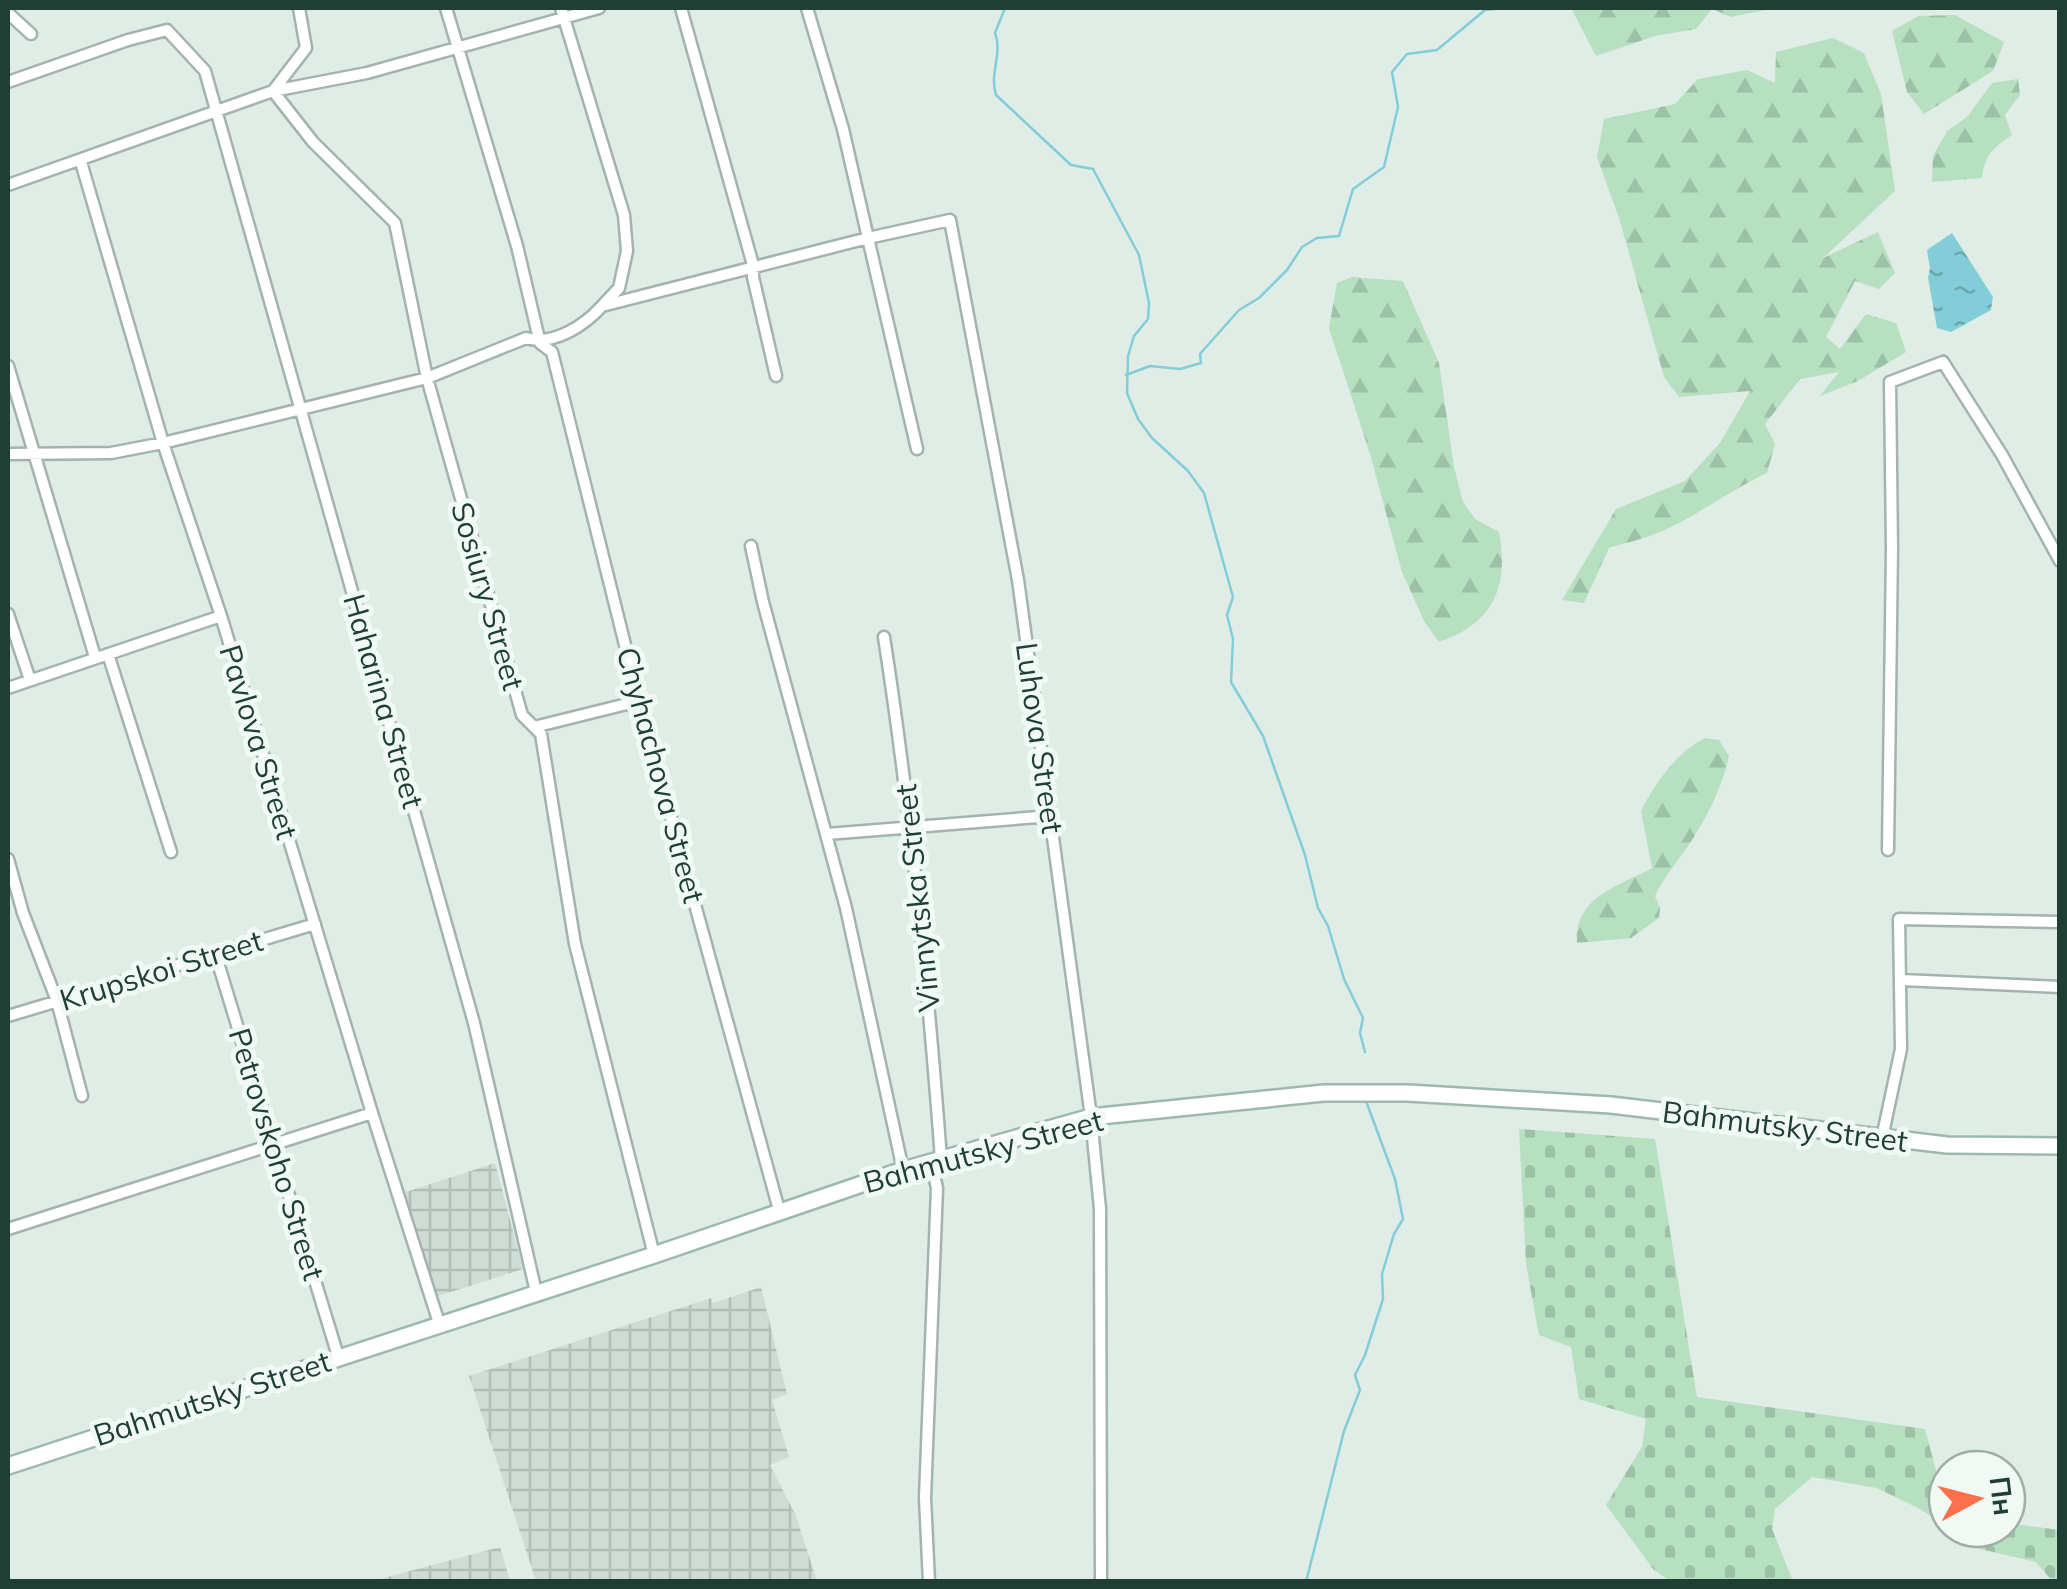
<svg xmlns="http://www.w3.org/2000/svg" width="2067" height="1589" viewBox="0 0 2067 1589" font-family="Mulish,sans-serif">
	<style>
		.industrial { fill: url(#industrial-grid) }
		.forest { fill: url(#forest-firs) }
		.cemetery { fill: url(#cemetery-stones) }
		.water { fill: url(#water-ripples) }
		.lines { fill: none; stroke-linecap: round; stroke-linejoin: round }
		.stream { stroke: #82cdd7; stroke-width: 2.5 }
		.minor-casing { stroke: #a2b4ad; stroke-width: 15 }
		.secondary-casing { stroke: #9db9ae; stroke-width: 20 }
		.minor { stroke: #fff; stroke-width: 10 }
		.secondary { stroke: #fff; stroke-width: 15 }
		.labels { text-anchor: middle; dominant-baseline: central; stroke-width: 10; stroke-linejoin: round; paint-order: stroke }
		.street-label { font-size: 30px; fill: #1f3e34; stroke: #f1f9f4 }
	</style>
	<defs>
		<pattern id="industrial-grid" width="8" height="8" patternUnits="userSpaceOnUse" patternTransform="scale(2.5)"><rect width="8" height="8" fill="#cedcd5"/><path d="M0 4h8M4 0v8" fill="none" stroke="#b0beb7"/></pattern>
		<pattern id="forest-firs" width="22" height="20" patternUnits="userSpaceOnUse" patternTransform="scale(2.5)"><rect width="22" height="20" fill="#b7e0c0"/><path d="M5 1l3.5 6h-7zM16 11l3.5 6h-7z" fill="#9dc1a6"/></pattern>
		<pattern id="cemetery-stones" width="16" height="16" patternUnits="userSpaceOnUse" patternTransform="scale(2.5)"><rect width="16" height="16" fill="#b7e0c0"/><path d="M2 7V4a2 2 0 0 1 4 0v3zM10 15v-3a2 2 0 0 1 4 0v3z" fill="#9dc1a6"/></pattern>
		<pattern id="water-ripples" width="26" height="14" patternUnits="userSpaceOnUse" patternTransform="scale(2.5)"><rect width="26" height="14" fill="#82cdd7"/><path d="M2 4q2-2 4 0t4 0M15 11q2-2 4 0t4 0" fill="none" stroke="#6aa8af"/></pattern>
	</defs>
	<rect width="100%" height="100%" fill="#e0ece6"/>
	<path class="industrial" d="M495 1163 523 1269 435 1297 403 1193Z
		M761 1287 787 1394 772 1400 789 1457 770 1465 796 1516 817 1581H536L469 1376 711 1298 713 1303Z
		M500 1547 510 1581H373Z"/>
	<path class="forest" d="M1571 8H1775L1731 17 1712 9 1696 29 1655 36 1596 56Z
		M1955 15 2004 42 1993 71 1924 114 1907 92 1892 31 1918 16Z
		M1833 38 1864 53 1881 94 1895 191 1823 258 1878 232 1895 273 1879 289 1855 281 1826 337 1840 349 1866 314 1896 323 1906 352 1858 381 1820 396 1839 372 1800 379 1765 424 1775 444 1767 473C1728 491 1695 518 1655 534 1640 540 1624 543 1609 548L1584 603 1562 600 1616 509 1685 481 1720 443 1750 391 1679 397 1664 377 1619 218 1597 157 1604 119 1675 104 1698 79 1747 70 1775 83 1776 52Z
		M2018 79 2020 95 2005 115 2012 135C1993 148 1985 154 1982 178L1932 182 1933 156 1947 131 1967 117 1992 83Z
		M1352 277 1403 281 1439 363 1454 467 1463 502 1475 519 1499 532C1509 587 1494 623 1439 642L1424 621 1402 572 1370 454 1329 328 1337 283Z
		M1705 738 1719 740 1729 756C1722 787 1708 816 1690 843 1678 861 1664 876 1655 896L1660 908 1659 918 1631 938 1577 943C1574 896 1620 886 1652 868L1641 811C1655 783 1677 752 1705 738Z"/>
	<path class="cemetery" d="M1519 1129 1655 1139 1697 1397 1925 1429 1947 1511V1527L1920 1509 1877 1488 1812 1477 1775 1509 1772 1529 1793 1581H1670L1654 1570 1606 1505 1642 1447 1646 1419 1579 1399 1571 1347 1539 1335 1526 1264Z
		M2007 1523 2059 1530V1581H2052L2036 1562 1980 1549 1951 1529H2007Z"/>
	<path class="water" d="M1952 233 1993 297 1991 310 1951 332 1937 328 1928 278 1930 268 1927 250Z"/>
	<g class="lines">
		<path class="stream" d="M1005 8 995 33C1003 53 989 74 996 95L1071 165 1093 169 1139 255 1149 303 1148 319 1134 336 1128 356 1127 393 1138 419 1152 438 1188 471 1204 493 1233 597 1227 615 1233 639 1231 682 1263 736 1305 855 1318 908 1328 926 1344 979 1363 1018 1360 1033 1365 1052
			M1126 375 1150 366 1180 369 1201 363 1200 354 1239 310 1259 298 1287 270 1302 247 1317 238 1339 236 1353 189 1384 167 1398 107 1392 72 1407 54 1437 50 1485 10 1506 8
			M1306 1582 1344 1431 1360 1390 1355 1375 1365 1355 1383 1299 1382 1274 1394 1234 1403 1219 1395 1179 1366 1101"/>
		<g class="minor-casing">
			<path id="minor" d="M299 8 306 48 273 91 313 142 395 223 427 378 522 715 541 734 575 944 654 1255
				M446 8 517 246 540 343 552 352 639 701 779 1210
				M561 8 624 215 627 251 619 288 603 305
				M681 8 753 265V277L776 376
				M807 8 843 129 868 238 950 220 1018 580 1091 1117 1100 1209 1101 1582
				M8 13 31 34
				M8 82 128 40 167 30 205 71 474 1023 536 1292
				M81 162 163 443 221 616 372 1113 439 1323
				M8 185 273 91 367 73 599 8
				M8 366 95 657
				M8 454 111 453 163 443 427 378 526 338C553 346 584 326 602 306L868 238 917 449
				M751 546 763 602 846 908 903 1170
				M8 614 30 680
				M884 637C911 811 928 984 941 1159
				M108 654 171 852
				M8 688 221 616
				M534 727 639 701
				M827 834 1051 816
				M1888 850 1892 548 1890 382 1943 362 2002 455 2060 561
				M8 859 23 913 57 1001 82 1096
				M215 953 338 1356
				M1901 980 2060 987
				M8 1016 315 924
				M1882 1138 1901 1049 1899 919 2060 922
				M8 1229 372 1113
				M929 1582 925 1498 937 1188 931 1162"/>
		</g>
		<g class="secondary-casing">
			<path id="secondary" d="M8 1466 654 1255 903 1170 1091 1117 1324 1093H1408L1611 1105 1947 1145 2060 1146"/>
		</g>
		<use href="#minor" class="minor"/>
		<use href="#secondary" class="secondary"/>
	</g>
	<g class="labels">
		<g class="street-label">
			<text transform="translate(488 596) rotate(74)">Sosiury Street</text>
			<text transform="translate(384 701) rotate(74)">Haharina Street</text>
			<text transform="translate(1040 738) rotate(82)">Luhova Street</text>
			<text transform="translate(259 742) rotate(73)">Pavlova Street</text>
			<text transform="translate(661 775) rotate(75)">Chyhachova Street</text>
			<text transform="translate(917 898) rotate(-96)">Vinnytska Street</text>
			<text transform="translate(161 970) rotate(-17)">Krupskoi Street</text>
			<text transform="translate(1785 1126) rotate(7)">Bahmutsky Street</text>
			<text transform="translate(983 1151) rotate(-15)">Bahmutsky Street</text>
			<text transform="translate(277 1154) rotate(73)">Petrovskoho Street</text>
			<text transform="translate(212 1398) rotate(-18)">Bahmutsky Street</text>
		</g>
	</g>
	<rect width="2067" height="1589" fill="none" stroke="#1f3e34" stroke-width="20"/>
	<g transform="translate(1977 1499) rotate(83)"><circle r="48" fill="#f1f9f4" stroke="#9daea7" stroke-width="2.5"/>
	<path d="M0-8L18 38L0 25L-18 38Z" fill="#fe704c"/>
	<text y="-15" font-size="28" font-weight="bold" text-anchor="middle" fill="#1f3e34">Пн</text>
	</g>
</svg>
